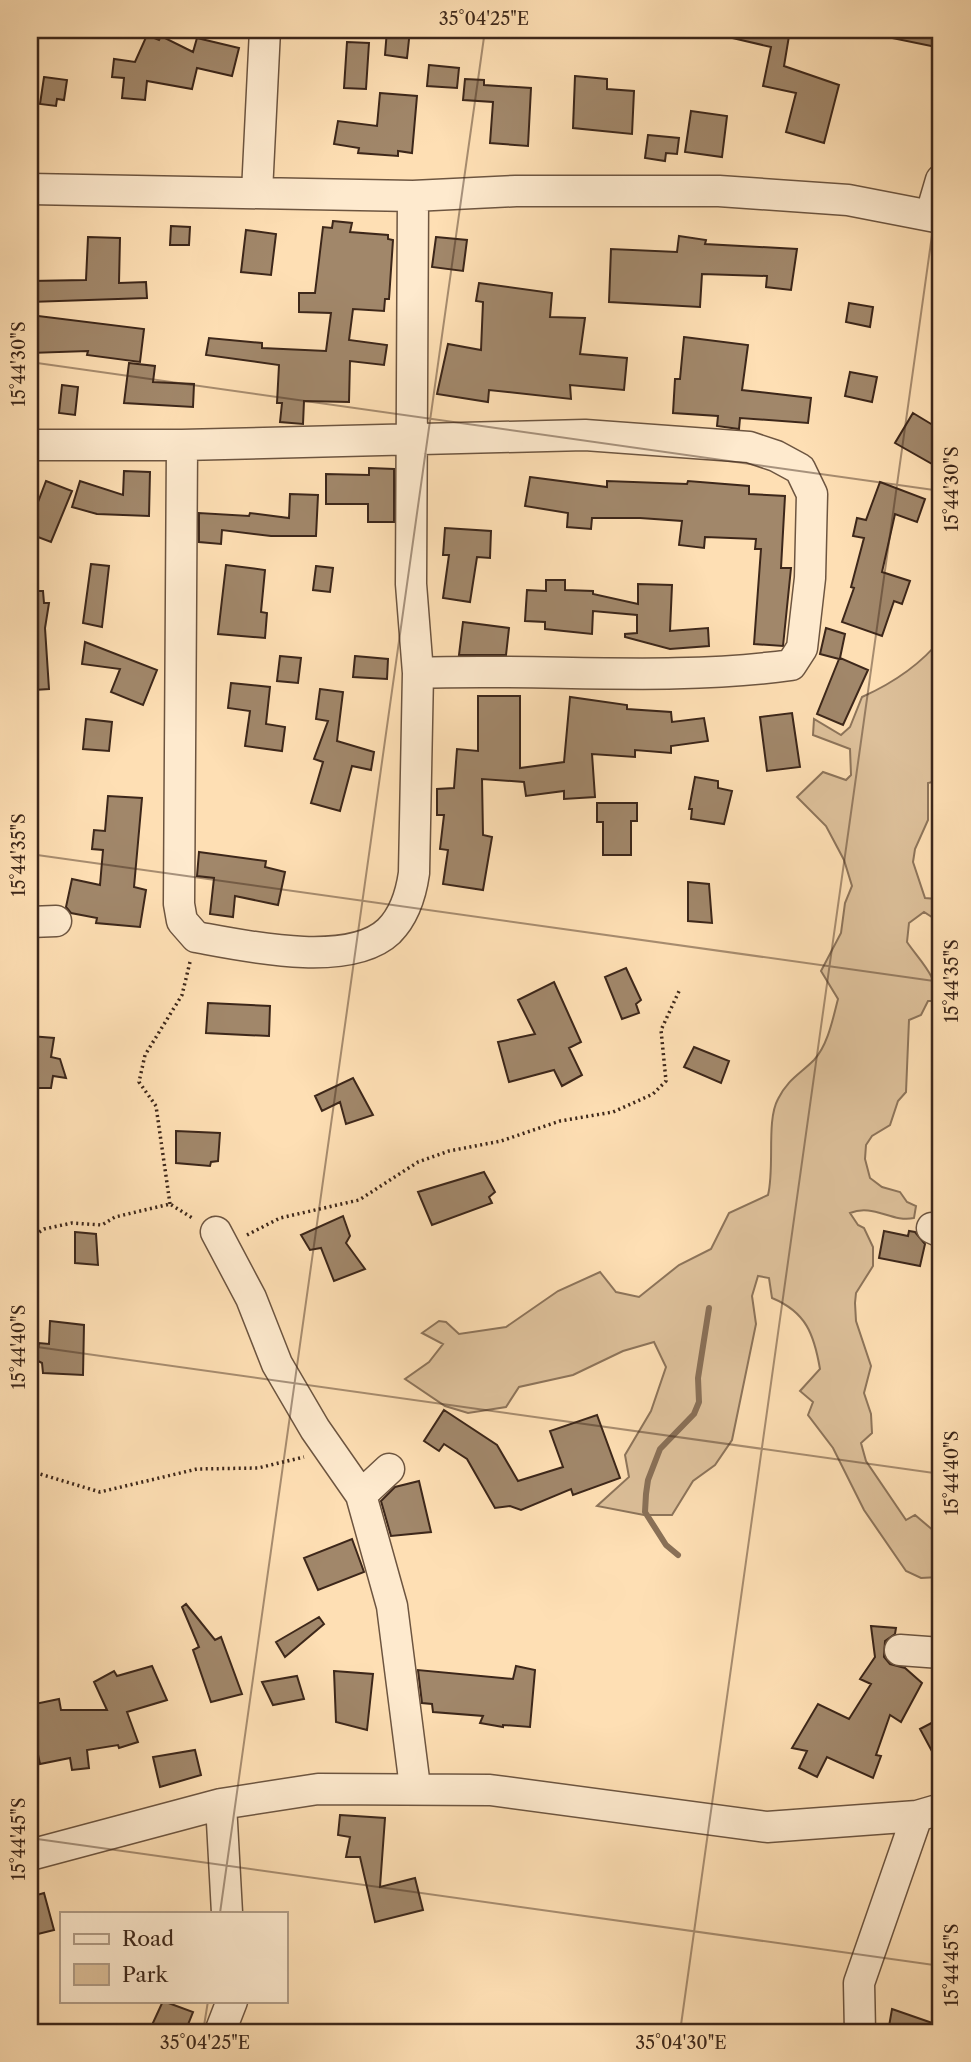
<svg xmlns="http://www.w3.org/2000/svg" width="971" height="2062" viewBox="0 0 971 2062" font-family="'Libre Caslon Text',serif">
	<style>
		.green { fill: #ddc09a; stroke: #8d745a; stroke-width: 2 }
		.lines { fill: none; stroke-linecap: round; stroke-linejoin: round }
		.stream { stroke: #897057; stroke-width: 6 }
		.building { fill: #a1876a; stroke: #3d271a; stroke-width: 2 }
		.minor-casing { stroke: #6d5540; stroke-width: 33 }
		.path { stroke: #3d271a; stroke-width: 3.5; stroke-dasharray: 2 3.5; stroke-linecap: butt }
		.minor { stroke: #feeace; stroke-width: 30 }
		.ticks { fill: none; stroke: #3d271a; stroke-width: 2; stroke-opacity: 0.45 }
		.neatline { fill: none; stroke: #3d271a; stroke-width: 2.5 }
		.ticks-label { font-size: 18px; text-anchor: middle; fill: #3d271a }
	</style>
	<rect width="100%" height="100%" fill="#fedfb4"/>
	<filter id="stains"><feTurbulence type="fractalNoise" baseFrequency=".00286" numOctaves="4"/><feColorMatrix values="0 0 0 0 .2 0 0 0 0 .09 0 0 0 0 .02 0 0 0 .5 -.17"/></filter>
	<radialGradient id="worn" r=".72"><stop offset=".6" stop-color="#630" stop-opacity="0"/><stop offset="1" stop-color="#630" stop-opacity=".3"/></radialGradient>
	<path class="green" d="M941 639V780L928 783V820L915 849 913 862 925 898 937 899 941 892V923L924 912 909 923 907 942C919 960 940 978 935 1001H928L921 1015 909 1020 906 1092 898 1101 890 1125 872 1136 866 1145 865 1159 870 1178 882 1187 900 1192 907 1202 916 1206 914 1218C892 1223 873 1203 850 1213L858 1225 864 1228 873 1247V1266L856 1293 855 1303 856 1321 871 1366 864 1393 871 1414 872 1433 861 1443 866 1461 906 1520 915 1515 941 1537 939 1577 921 1578 906 1571 864 1510 833 1448 808 1415 813 1402 800 1391 820 1369C814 1334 806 1312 772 1298L769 1278 758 1276 752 1296 756 1324 732 1440 715 1465 693 1481 672 1515H644L597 1506 629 1477 625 1455 651 1411 666 1367 654 1342 623 1351 573 1375 519 1387 506 1407 468 1413 445 1406 405 1379 429 1362 443 1344 422 1333 439 1321 446 1322 459 1334 506 1327 558 1291 600 1272 616 1292 639 1297 679 1265 711 1249 729 1213 768 1195C775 1167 766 1121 778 1099 788 1079 800 1074 814 1060 828 1045 833 1018 838 999L821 971 841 933 845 903 852 886 844 860 826 826 797 797 823 772 846 780 851 775 850 749 813 735 814 719 841 735 850 727 862 697C891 684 921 664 941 639Z"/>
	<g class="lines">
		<path class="stream" d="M678 1555 666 1545 645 1512 646 1494 648 1480 660 1449 694 1414 699 1402 698 1378 709 1308"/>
	</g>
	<path class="building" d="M387 30H410L407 58 385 55Z
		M729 30H790L784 66 839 85 824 143 786 132 796 93 763 86 771 47 728 37Z
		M893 30H941V48L892 38Z
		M147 35 159 40 161 36 193 52 197 38 239 48 232 76 197 68 192 89 147 81 145 100 122 98 124 78 112 77 114 59 135 62Z
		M347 42 369 43 366 89 344 88Z
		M429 65 459 68 457 88 427 86Z
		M575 76 607 79V89L634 91 632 134 573 128Z
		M44 77 67 80 64 100 57 99 56 106 40 104Z
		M465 79 484 80V85L531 88 528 146 490 143 493 102 463 100Z
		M380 93 417 96 412 153 398 151V156L358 153 359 148 334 144 338 121 377 126Z
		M691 111 727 116 722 157 685 152Z
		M648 135 679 138 677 154 666 153 665 161 645 158Z
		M333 221 352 223 350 232 388 235V239L393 240 389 299H385L384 311 353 309 349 340 387 345 384 365 350 361 349 402 304 401 303 424 280 422 282 403H277L279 365 206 355 209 338 262 343V348L326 351 331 313 299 312V293H315L323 227 332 228Z
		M171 226 190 227 189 245H170Z
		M246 230 276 234 271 275 241 272Z
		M679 236 706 240 705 244 797 249 791 290 766 287 767 276 702 274 700 307 609 302 611 249 677 252Z
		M88 237 120 238 119 283 146 282 147 298 30 302V281L86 280Z
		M436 237 467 240 463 271 432 267Z
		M479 283 552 293 550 317 585 318 580 354 627 358 624 390 570 385 571 399 489 390 488 402 437 394 448 344 481 350 483 302 476 301Z
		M849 303 873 307 870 327 846 322Z
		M30 315 144 329 140 362 87 355 88 351 30 353Z
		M684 337 748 345 742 390 811 398 808 423 740 418 739 429 717 426 718 416 673 413 675 379H680Z
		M129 363 155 366 153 382 194 384 193 407 124 403Z
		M850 372 877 377 872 402 845 396Z
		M62 385 78 387 75 415 59 413Z
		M913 413 941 430V469L895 443Z
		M369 468 394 469V522H368V504H326V474L369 475Z
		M124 471 150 472 149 516 97 514 72 507 80 481 123 495Z
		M530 477 607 487V481L687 484 688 481 749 486V494L785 496 781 568H791L783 646 754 644 761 549H755L756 539 705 537 704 548 679 545 682 521 640 518H592L591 529 567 527 568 513 525 506Z
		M46 481 72 491 51 542 30 534V523Z
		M880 482 925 499 917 522 895 514 882 572 910 581 902 604 894 601 882 636 842 622 854 588 851 587 864 538 853 536 857 518 866 520Z
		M290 494 318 495 316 536H271L222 530 221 544 199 542V513L249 516 250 513 289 518Z
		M445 528 491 531 490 558 477 557 470 602 443 598 449 555H443Z
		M91 564 109 566 102 627 83 623Z
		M226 565 265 570 261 612 267 613 265 638 218 634Z
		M316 566 333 568 330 592 313 590Z
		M546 580H565V590L593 591V594L638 604V584L672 585 670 631 708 628 709 646 670 649 625 637V634L637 633V615L593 611 592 634 545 629V622L525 621 527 590 546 591Z
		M30 591H43L44 603H49L45 628 49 689 34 690 30 666Z
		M463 622 509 628 506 655H459Z
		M826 628 845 634 840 658 868 670 843 725 817 714 839 659 820 654Z
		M85 642 157 670 143 705 111 692 120 669 82 664Z
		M280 656 301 658 298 683 277 681Z
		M355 656 388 659 387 679 353 677Z
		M231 683 270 687 266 724 285 727 282 751 245 746 250 711 228 708Z
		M320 689 343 692 337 741 374 752 371 770 352 766 340 811 311 803 323 762 314 759 328 721 316 719Z
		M478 696H520V768L564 762 570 697 627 705V709L671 712 672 722 704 718 708 741 671 746V753L635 750V757L592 754 595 797 564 799V791L526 796 524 782 482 779 483 835 492 837 483 890 443 884 448 850 440 849 444 815H437V789L454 788 457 749 478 751Z
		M792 713 800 767 767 771 760 717Z
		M86 719 112 722 109 751 83 749Z
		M695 777 718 781V788L732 791 724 824 691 819 692 809H689Z
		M108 796 142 798 134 887 146 890 140 927 96 923 97 918 71 913 66 907 72 879 100 885 103 850 92 849 94 830 105 831Z
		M597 803H637V821H631V855H603V822H597Z
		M199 852 266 861 265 867 285 872 278 905 235 896 233 917 210 914 214 878 197 876Z
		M688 882 709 884 712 923 688 921Z
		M626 968 641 1000 636 1004 639 1013 622 1019 605 977Z
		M554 982 581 1042 569 1048 582 1075 562 1086 554 1070 509 1082 498 1042 535 1034 518 1000Z
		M208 1003 270 1006 269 1036 206 1033Z
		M30 1036 54 1038 51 1057 60 1059 66 1078 53 1076 51 1088H30Z
		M694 1047 729 1061 721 1083 684 1067Z
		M353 1078 373 1115 346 1124 340 1102 322 1111 315 1096Z
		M176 1131 220 1133 218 1161 211 1162 210 1166 176 1163Z
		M484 1172 495 1192 489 1197 492 1203 432 1225 418 1192Z
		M343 1216 350 1236 346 1243 365 1269 334 1281 321 1248 310 1250 301 1235Z
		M884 1231 908 1236 909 1231 915 1232 925 1244 920 1266 879 1258Z
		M75 1232 96 1234 98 1265 75 1263Z
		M50 1321 84 1325 83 1375 43 1373 42 1363 36 1360 39 1343 49 1344Z
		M444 1410 497 1445 518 1481 563 1467 550 1431 597 1415 620 1478 573 1495 571 1489 521 1510 510 1506 495 1508 467 1459 444 1444 439 1451 424 1441Z
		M419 1481 431 1532 391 1536 381 1501 395 1487Z
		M352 1539 364 1572 318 1590 304 1558Z
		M186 1604 215 1640 221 1637 242 1694 211 1702 193 1650 199 1647 182 1607Z
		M319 1617 324 1624 285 1657 276 1642Z
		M871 1626 896 1628 895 1634 885 1641 884 1657 890 1664 905 1668 922 1683 901 1722 890 1715 876 1755 881 1756 873 1778 827 1757 817 1777 799 1768 807 1751 792 1748 818 1704 849 1719 871 1684 860 1679 875 1657Z
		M152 1666 167 1700 127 1712 138 1742 119 1748 118 1745 87 1750 89 1768 72 1770 70 1758 40 1764 33 1731H30V1705L59 1699 61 1710H107L94 1682 114 1671 117 1676Z
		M516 1666 535 1670 530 1727 503 1725V1727L480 1723 483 1716 433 1712 432 1704 422 1703 418 1670 513 1679Z
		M334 1671 373 1674 367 1730 336 1722Z
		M297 1676 304 1699 273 1705 262 1682Z
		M941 1718V1768L920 1729Z
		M195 1750 201 1775 160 1787 153 1757Z
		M340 1815 385 1818 380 1887 415 1878 423 1910 375 1922 360 1857H346L350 1837 338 1835Z
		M44 1893 54 1930 30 1936V1897Z
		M163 2001 193 2012 185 2032H168L152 2025Z
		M892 2009 941 2026V2032H888Z"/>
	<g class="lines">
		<g class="minor-casing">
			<path id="minor" d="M30 189 413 196 516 191H719L848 200 941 218
				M257 192 265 30
				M931 214 941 180
				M30 445H182L585 435 749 447 776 456 800 469 812 494 810 578 802 648 791 665C668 682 542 668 418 673
				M182 445 179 904 182 921 196 937C245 946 349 969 389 931 405 915 411 894 414 873L418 673 411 584 413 196
				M30 922 56 921
				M932 1228 941 1232
				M216 1232 251 1298 277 1364 315 1429 361 1495 392 1606 415 1787
				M361 1495 389 1469
				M900 1650 941 1653
				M221 1804 227 1913
				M30 1855 221 1804 318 1789 490 1790 767 1827 917 1816 941 1809
				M220 2032 232 2001
				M860 2032 859 1983 917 1816"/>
		</g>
		<path class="path" d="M170 1204 156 1106 139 1082 145 1055 182 995 190 962
			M247 1235 280 1218 359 1200 418 1162 449 1151 501 1141 560 1121 613 1112 653 1094 666 1081 661 1030 680 989
			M30 1238 44 1229 72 1223 102 1225 115 1217 170 1204 194 1219
			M30 1471 100 1492 197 1469 258 1468 304 1457"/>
		<use href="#minor" class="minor"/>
	</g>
	<path class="ticks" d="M30 362 941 491M30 854 941 982M30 1346 941 1474M30 1838 941 1966M220 1913 485 30M203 2032 208 2001M680 2032 941 171"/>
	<rect width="971" height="2062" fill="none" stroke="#fedfb4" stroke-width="77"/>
	<rect x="60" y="1912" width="228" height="91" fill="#feeace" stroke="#b19c86" stroke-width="2"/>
	<rect x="74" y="1934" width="35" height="10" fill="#feeace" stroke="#b19c86" stroke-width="2"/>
	<text x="122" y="1946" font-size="21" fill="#3d271a">Road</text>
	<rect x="74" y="1964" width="35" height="21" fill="#ddc09a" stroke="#b19c86" stroke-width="2"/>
	<text x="122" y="1982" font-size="21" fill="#3d271a">Park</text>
	<rect x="38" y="38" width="894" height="1986" class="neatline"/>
	<g class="ticks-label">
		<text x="484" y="25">35°04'25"E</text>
		<text transform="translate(19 364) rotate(-90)" y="6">15°44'30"S</text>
		<text transform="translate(952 489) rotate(-90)" y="6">15°44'30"S</text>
		<text transform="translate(19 855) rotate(-90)" y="6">15°44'35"S</text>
		<text transform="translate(952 981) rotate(-90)" y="6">15°44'35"S</text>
		<text transform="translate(19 1347) rotate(-90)" y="6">15°44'40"S</text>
		<text transform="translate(952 1473) rotate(-90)" y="6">15°44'40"S</text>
		<text transform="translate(19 1839) rotate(-90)" y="6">15°44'45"S</text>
		<text transform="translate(952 1965) rotate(-90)" y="6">15°44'45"S</text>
		<text x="205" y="2049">35°04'25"E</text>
		<text x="681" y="2049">35°04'30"E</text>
	</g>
	<rect width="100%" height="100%" filter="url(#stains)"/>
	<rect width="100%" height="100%" fill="url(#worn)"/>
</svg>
